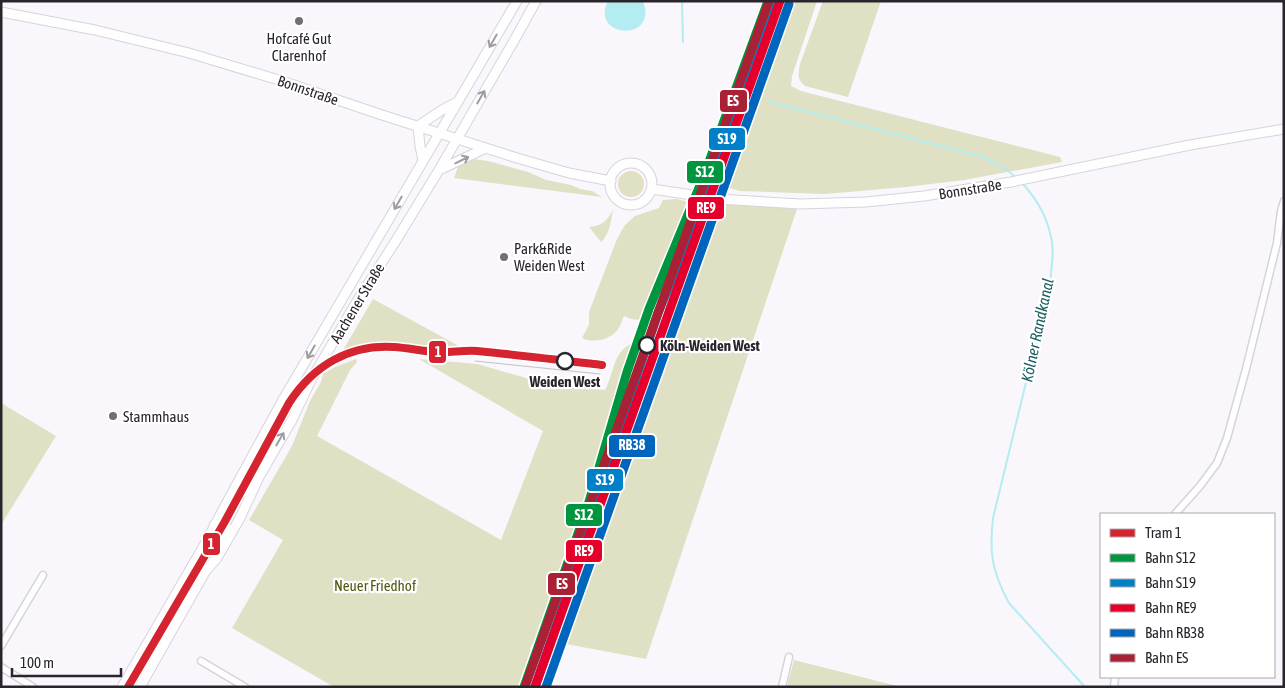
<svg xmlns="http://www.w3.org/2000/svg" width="1285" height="688" viewBox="0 0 1285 688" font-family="'Asap Condensed',sans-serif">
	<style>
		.green { fill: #dfe0c4 }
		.water { fill: #b3edf1 }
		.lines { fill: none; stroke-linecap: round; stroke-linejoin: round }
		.stream { stroke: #b3edf1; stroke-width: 2 }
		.street-casing { stroke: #d7d3da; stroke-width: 9 }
		.secondary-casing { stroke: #d7d3da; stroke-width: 11 }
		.street { stroke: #fefeff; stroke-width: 6 }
		.secondary { stroke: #fefeff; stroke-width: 9 }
		.tram { stroke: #c3c1c4; stroke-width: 1 }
		.rail-1-casing { stroke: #fff; stroke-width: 12 }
		.rail-2-casing { stroke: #fff; stroke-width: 12 }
		.rail-3-casing { stroke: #fff; stroke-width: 12 }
		.rail-4-casing { stroke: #fff; stroke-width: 12 }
		.rail-5-casing { stroke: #fff; stroke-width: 12 }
		.rail-1 { stroke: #009640; stroke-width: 9 }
		.rail-2 { stroke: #0080c8; stroke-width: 9 }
		.rail-3 { stroke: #e4002b; stroke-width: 9 }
		.rail-4 { stroke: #0065bd; stroke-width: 9 }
		.rail-5 { stroke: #aa2135; stroke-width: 9 }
		.tram-1-casing { stroke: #fff; stroke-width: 11 }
		.tram-1 { stroke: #d52330; stroke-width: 8 }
		.oneway { stroke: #9f9ca0 }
		.poi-dot { fill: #726e75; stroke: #fff; stroke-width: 2 }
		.stop-dot { fill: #fff; stroke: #2a242d; stroke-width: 2.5 }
		.labels { text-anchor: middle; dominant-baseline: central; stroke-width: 4.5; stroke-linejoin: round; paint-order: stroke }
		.poi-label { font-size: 15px; fill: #2a242d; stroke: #fff; text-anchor: start }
		.street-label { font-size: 15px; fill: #2a242d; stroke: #fff }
		.stop-label { font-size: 15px; font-weight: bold; fill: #2a242d; stroke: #fff; text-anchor: start }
		.park-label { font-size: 15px; fill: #545710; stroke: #fff }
		.water-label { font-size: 16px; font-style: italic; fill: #1b6063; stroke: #fff }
		.line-badge { stroke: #fff; stroke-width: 2 }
		.badge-label { font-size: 14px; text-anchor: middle; font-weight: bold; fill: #fff }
	</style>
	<rect width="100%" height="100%" fill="#f9f6fc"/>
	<path class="green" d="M788 1H817L792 76 791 86 801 91 1060 157 1062 162 964 180 906 187 825 194 740 191 726 187 768 59Z
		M823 1H881L848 97 805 86C797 79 798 75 800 64Z
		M473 159 488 161 528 172 546 180 571 185 580 189 592 191 602 197 454 178 459 164Z
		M618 184a13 13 0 1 1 26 0a13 13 0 1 1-26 0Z
		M677 199 688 202 640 320 631 319 624 316C622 320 621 324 619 328 612 339 594 344 582 338L589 325V312L617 239 625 225 635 216 659 208 663 200Z
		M719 204 797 209 646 659 561 643 609 506Z
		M613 210C611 220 610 234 601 242L589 227C602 226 607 221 613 210Z
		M373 299 457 345 456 347 389 343H376L342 352Z
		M634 343 617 392 579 518 535 641 532 644 530 649 532 654 520 687H334L232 628 283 540 249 520 292 446 310 401 321 382 323 374 335 367 356 359 357 362 350 370 317 436 501 540 543 431 419 359 477 364 526 378 562 386 605 390C614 374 613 349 634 343Z
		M1 403 56 436 1 525Z
		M794 660 901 687H787Z"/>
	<path class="water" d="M608 1H643C659 43 589 38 608 1Z"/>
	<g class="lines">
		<path class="stream" d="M682 1 683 42
			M769 102 981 156 1004 168 1017 178
			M1022 183C1036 198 1047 217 1051 237 1055 252 1051 269 1050 284L993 518C989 552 992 572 1009 603L1085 687"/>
		<g class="street-casing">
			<path id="street" d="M1175 514 1200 486 1217 463 1227 438 1246 369 1277 243 1281 211 1284 201
				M1 646 43 575
				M201 661 245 687
				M1 667 33 687
				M782 687 789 657
				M1114 687 1115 677"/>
		</g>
		<g class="secondary-casing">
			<path id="secondary" d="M1 12 95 30 189 53 282 81 379 114 517 158 569 173 611 181
				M418 126 442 110 457 102
				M418 126 420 146 423 161
				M610 184a21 21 0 1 1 42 0a21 21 0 1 1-42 0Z
				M439 170 486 148
				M652 189 719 199 800 204 866 202 924 196 1011 182 1190 145 1284 129
				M214 525 219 522 225 524 226 530 223 540
				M122 687 206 542 226 504 284 398 517 1
				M140 687 205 572 217 558 240 518 259 477 292 420 311 380 356 303 395 242 439 170 515 39 536 1"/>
		</g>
		<use href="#street" class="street"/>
		<use href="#secondary" class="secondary"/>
		<path class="tram" d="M475 361 600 374"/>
		<g class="rail-1-casing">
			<path id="rail-1" d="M524 687 588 505 627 372 649 309 703 178 768 1"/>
		</g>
		<g class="rail-2-casing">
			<path id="rail-2" d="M535 687 597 508 637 375 658 313 712 181 777 4"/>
		</g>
		<g class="rail-3-casing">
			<path id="rail-3" d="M535 687 780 1"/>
		</g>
		<g class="rail-4-casing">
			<path id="rail-4" d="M546 687 789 4"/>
		</g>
		<g class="rail-5-casing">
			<path id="rail-5" d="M526 684 769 1"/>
		</g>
		<use href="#rail-1" class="rail-1"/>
		<use href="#rail-2" class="rail-2"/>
		<use href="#rail-3" class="rail-3"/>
		<use href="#rail-4" class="rail-4"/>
		<use href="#rail-5" class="rail-5"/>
		<g class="tram-1-casing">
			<path id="tram-1" d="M128 687 224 523 289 403C313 366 349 344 394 347 408 348 422 351 436 352 449 353 463 350 477 351 519 355 560 360 602 365"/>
		</g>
		<use href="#tram-1" class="tram-1"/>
	</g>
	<defs><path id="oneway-shaft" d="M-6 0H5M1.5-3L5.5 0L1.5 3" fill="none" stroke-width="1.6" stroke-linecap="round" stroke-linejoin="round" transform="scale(1.25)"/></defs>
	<g class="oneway">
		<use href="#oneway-shaft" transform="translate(493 41) rotate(120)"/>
		<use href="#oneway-shaft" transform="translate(481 97) rotate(-60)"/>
		<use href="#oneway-shaft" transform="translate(462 160) rotate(-26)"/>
		<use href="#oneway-shaft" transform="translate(398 203) rotate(120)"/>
		<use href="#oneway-shaft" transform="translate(311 352) rotate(120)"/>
		<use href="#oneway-shaft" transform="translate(280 439) rotate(-60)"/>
	</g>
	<g class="poi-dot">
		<circle cx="299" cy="21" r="5"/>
		<circle cx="504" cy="257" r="5"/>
		<circle cx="113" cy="416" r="5"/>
	</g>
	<g class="stop-dot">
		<circle cx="647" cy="345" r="8"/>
		<circle cx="565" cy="361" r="8"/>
	</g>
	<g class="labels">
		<g class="poi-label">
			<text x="299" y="38" text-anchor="middle">Hofcafé Gut<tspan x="299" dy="17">Clarenhof</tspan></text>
			<text x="514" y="248">Park&amp;Ride<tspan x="514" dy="17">Weiden West</tspan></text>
			<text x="123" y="416">Stammhaus</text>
		</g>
		<g class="street-label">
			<text transform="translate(308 90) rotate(19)">Bonnstraße</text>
			<text transform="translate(970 189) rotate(-9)">Bonnstraße</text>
			<text transform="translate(357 303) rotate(-59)">Aachener Straße</text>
		</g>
		<g class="stop-label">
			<text x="660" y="345">Köln-Weiden West</text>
			<text x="565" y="381" text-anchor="middle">Weiden West</text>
		</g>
		<g class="park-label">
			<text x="375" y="585">Neuer Friedhof</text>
		</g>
		<g class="water-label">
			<text transform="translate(1037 330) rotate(-78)">Kölner Randkanal</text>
		</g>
	</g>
	<g class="line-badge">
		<rect x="719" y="89" width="29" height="24" rx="5" fill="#aa2135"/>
		<rect x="708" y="127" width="38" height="24" rx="5" fill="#0080c8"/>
		<rect x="686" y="160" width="38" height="24" rx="5" fill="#009640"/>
		<rect x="687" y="196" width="38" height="24" rx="5" fill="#e4002b"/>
		<rect x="428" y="340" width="19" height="24" rx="5" fill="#d52330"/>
		<rect x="608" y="434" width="48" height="24" rx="5" fill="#0065bd"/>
		<rect x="586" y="468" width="38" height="24" rx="5" fill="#0080c8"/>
		<rect x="565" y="503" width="38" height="24" rx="5" fill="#009640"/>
		<rect x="202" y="532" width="19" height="24" rx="5" fill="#d52330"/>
		<rect x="565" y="539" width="38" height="24" rx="5" fill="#e4002b"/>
		<rect x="547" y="572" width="29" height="24" rx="5" fill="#aa2135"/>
	</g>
	<g class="badge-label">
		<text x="733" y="106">ES</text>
		<text x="727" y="144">S19</text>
		<text x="705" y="177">S12</text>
		<text x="706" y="213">RE9</text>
		<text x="438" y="357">1</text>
		<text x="632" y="450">RB38</text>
		<text x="605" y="485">S19</text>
		<text x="584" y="520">S12</text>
		<text x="211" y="549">1</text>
		<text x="584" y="556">RE9</text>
		<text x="562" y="589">ES</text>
	</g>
	<rect width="1285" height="688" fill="none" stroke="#2a242d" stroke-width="5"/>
	<rect x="1100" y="513" width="175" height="165" fill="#ffffff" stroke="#aaa7ab"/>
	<rect x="1110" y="529" width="25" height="8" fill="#d52330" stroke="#aaa7ab"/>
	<text x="1145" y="538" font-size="15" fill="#2a242d">Tram 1</text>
	<rect x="1110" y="554" width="25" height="8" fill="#009640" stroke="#aaa7ab"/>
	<text x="1145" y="563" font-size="15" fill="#2a242d">Bahn S12</text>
	<rect x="1110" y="579" width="25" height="8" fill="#0080c8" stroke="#aaa7ab"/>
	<text x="1145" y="588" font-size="15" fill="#2a242d">Bahn S19</text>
	<rect x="1110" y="604" width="25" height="8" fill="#e4002b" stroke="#aaa7ab"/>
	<text x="1145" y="613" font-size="15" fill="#2a242d">Bahn RE9</text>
	<rect x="1110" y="629" width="25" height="8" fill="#0065bd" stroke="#aaa7ab"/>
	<text x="1145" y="638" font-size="15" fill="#2a242d">Bahn RB38</text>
	<rect x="1110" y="654" width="25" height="8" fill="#aa2135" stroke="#aaa7ab"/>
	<text x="1145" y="663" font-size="15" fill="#2a242d">Bahn ES</text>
	<path d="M12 668v8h109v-8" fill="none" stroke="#2a242d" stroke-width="2.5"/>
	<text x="20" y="668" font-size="15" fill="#2a242d" stroke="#ffffff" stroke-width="4" paint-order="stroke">100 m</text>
</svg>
